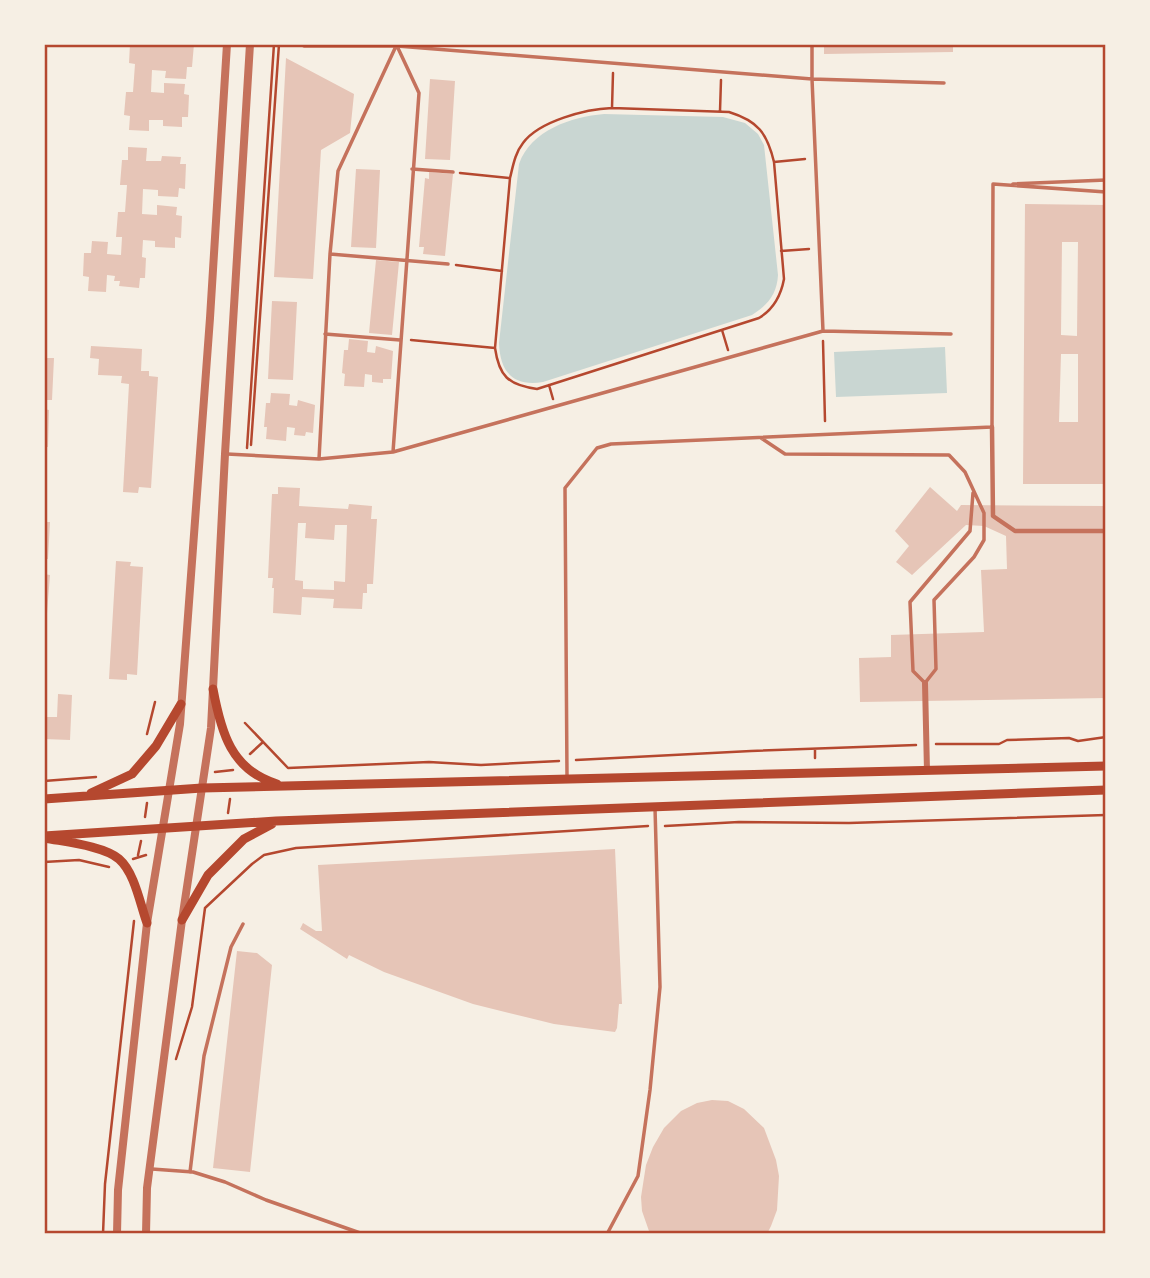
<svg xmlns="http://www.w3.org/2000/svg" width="1150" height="1278" viewBox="0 0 1150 1278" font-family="'Asap Condensed',sans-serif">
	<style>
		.water { fill: #c9d6d2 }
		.building { fill: #e6c5b7; fill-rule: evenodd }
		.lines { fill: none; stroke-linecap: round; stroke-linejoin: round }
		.path { stroke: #b5482f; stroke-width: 2.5 }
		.service { stroke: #c5725c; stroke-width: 3.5 }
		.pedestrian { stroke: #c5725c; stroke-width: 4.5 }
		.minor { stroke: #c5725c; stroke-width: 6 }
		.tertiary { stroke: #c5725c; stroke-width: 8 }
		.secondary { stroke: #b5482f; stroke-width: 9 }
		.neatline { fill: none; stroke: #b5482f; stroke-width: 2.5 }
	</style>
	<rect width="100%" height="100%" fill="#f6efe4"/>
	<path class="water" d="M604 114 723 117 745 123 758 134 764 145 778 275C777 294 768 305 752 315L543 382C512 387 500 371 499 343L519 164C531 130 571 117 604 114Z
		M945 347 947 393 836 397 834 352Z"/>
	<path class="building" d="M130 44H194L192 67H187L186 79 165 78 166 71 152 70 151 92 164 93V83L185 84 184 94 189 95 188 117H182V127L163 126V120H149V131L129 130 130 116 124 115 126 92H133L135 64 129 63Z
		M824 44H953V52L824 54Z
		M286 58 354 94 350 133 321 150 313 279 274 277Z
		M430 79 455 81 450 160 425 159Z
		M128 147 147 148 146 161H161L162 156 181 157 180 164H186L185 189 179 188 178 197 158 196V190L143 189 142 214 157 215V205L177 207 176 215 182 216 181 238 175 237V248L155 247V241L143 240 142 257 146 258 145 278H140L139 288 119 286 120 281H114L115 276 107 275 106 292 88 291 89 277 83 276 84 253H91L92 241 108 242 107 254 121 255 122 237H116L118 212H125L127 185H120L122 160H128Z
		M356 169 380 170 376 248 351 247Z
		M429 172 453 174 445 256 423 254 424 247H419L425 178 429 179Z
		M1025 204 1106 205V484H1023ZM1062 242H1078L1077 336 1061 335ZM1061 354H1078V422H1059Z
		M376 260 399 262 392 335 369 333Z
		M272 301 297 302 293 380 268 379Z
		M349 339 368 341 367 352 375 353 376 346 393 351 391 379H383V383L372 382V375L365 374 364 387 344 386 345 374 342 373 344 350H348Z
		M91 346 142 349 141 371H149V376L158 377 151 488 139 487 138 493 123 492 129 384 121 383 122 376 98 375 99 359 90 358Z
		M44 358H54L52 400H44Z
		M271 393 290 394 289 405 297 406 298 400 315 405 313 433 306 432 305 436 294 435 295 428 287 427 286 441 266 439 267 427H264L266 403H270Z
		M44 409 49 410 48 447H44Z
		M278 487 300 488 299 506 348 509 349 504 372 506 371 519H377L373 584H367V593H363L362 609 333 608 334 599 302 597 301 615 273 613 274 588H272L273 578H268L272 494H278ZM298 523H306L305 538 334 540 335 525H347L345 582 334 581V590L303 589V581L295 580Z
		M930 487 957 511 961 505 1106 506V698L860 702 859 658 891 657V635L984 632 981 570 1007 569 1006 536 984 526 966 525 912 575 896 562 909 546 895 531Z
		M44 522H50L48 559H44Z
		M116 561 131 562 130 566 143 567 137 675 127 674V680L109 679Z
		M44 574 50 575 47 613H44Z
		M58 694 72 695 70 740 44 739V717H57Z
		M615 849 622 1004H619L617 1028 615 1032 554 1024 473 1004 384 972 349 955 347 959 300 929 303 923 316 931H322L318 865Z
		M237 951 257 953 272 965 250 1172 213 1168Z
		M712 1100 728 1101 744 1109 764 1128 776 1160 779 1176 777 1210 771 1226 767 1234H650L642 1211 641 1197 646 1165 653 1147 664 1128 681 1111 697 1103Z"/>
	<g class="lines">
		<path class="path" d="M612 108 729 112C758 121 767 133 774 162L784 279C781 295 774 309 759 318L537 389C508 385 499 376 495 348L510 178C513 166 515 153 523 143 539 121 586 109 612 108Z
			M612 108 613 73
			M720 111 721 80
			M774 162 805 159
			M460 173 509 178
			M781 251 809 249
			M456 265 502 271
			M722 330 728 350
			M411 340 495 348
			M823 341 825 421
			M549 385 553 399
			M251 445 279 44
			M247 448 274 44
			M245 723 288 768 429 762 481 765 559 761
			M147 734 155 702
			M936 744H999L1007 740 1069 738 1078 741 1106 737
			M815 749V758
			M250 754 263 742
			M576 760 751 751 916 745
			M215 772 233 770
			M44 781 96 777
			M228 813 230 799
			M145 817 147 803
			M665 826 739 822 849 823 1106 815
			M138 855 141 841
			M133 859 146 855
			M44 862 79 860 109 867
			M176 1059 192 1007 205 908 252 864 264 855 296 848 648 826
			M103 1234 105 1184 134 921"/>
		<path class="service" d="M304 46H397L812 79 944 83
			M412 169 453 172
			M993 184 1106 192
			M1013 184 1106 180
			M330 254 448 264
			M823 331 951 334
			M325 334 400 340
			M761 438 785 454 949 455 965 472 984 513V540L974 557 934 600 936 669 925 683 913 671 910 602 970 531 973 493
			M393 452 419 93 397 46
			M227 454 319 459 393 452 823 331 812 79V44
			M319 459 330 254 338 171 397 44
			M567 776 565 488 597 448 611 444 992 427 993 184
			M152 1169 193 1172 225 1182 266 1200 363 1234
			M190 1172 204 1056 231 947 243 924
			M607 1234 638 1176 650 1090 660 987 655 808"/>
		<path class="pedestrian" d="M992 427 993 516 1015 531H1106"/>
		<path class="minor" d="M925 683 927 771"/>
		<path class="tertiary" d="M117 1234 118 1190 147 923 180 724 210 318 227 44
			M146 1234 147 1188 182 920 211 728 225 454 250 44"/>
		<path class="secondary" d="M213 689C221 732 231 770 277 784
			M91 793 132 774 156 746 181 704
			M44 799 202 788 1106 766
			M44 836 276 821 1106 790
			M45 838C65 842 104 846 119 859 135 873 140 904 147 923
			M182 920 208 875 244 839 272 824"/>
	</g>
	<rect width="1150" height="1278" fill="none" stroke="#f6efe4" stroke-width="91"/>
	<rect x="46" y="46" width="1058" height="1186" class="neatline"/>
</svg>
